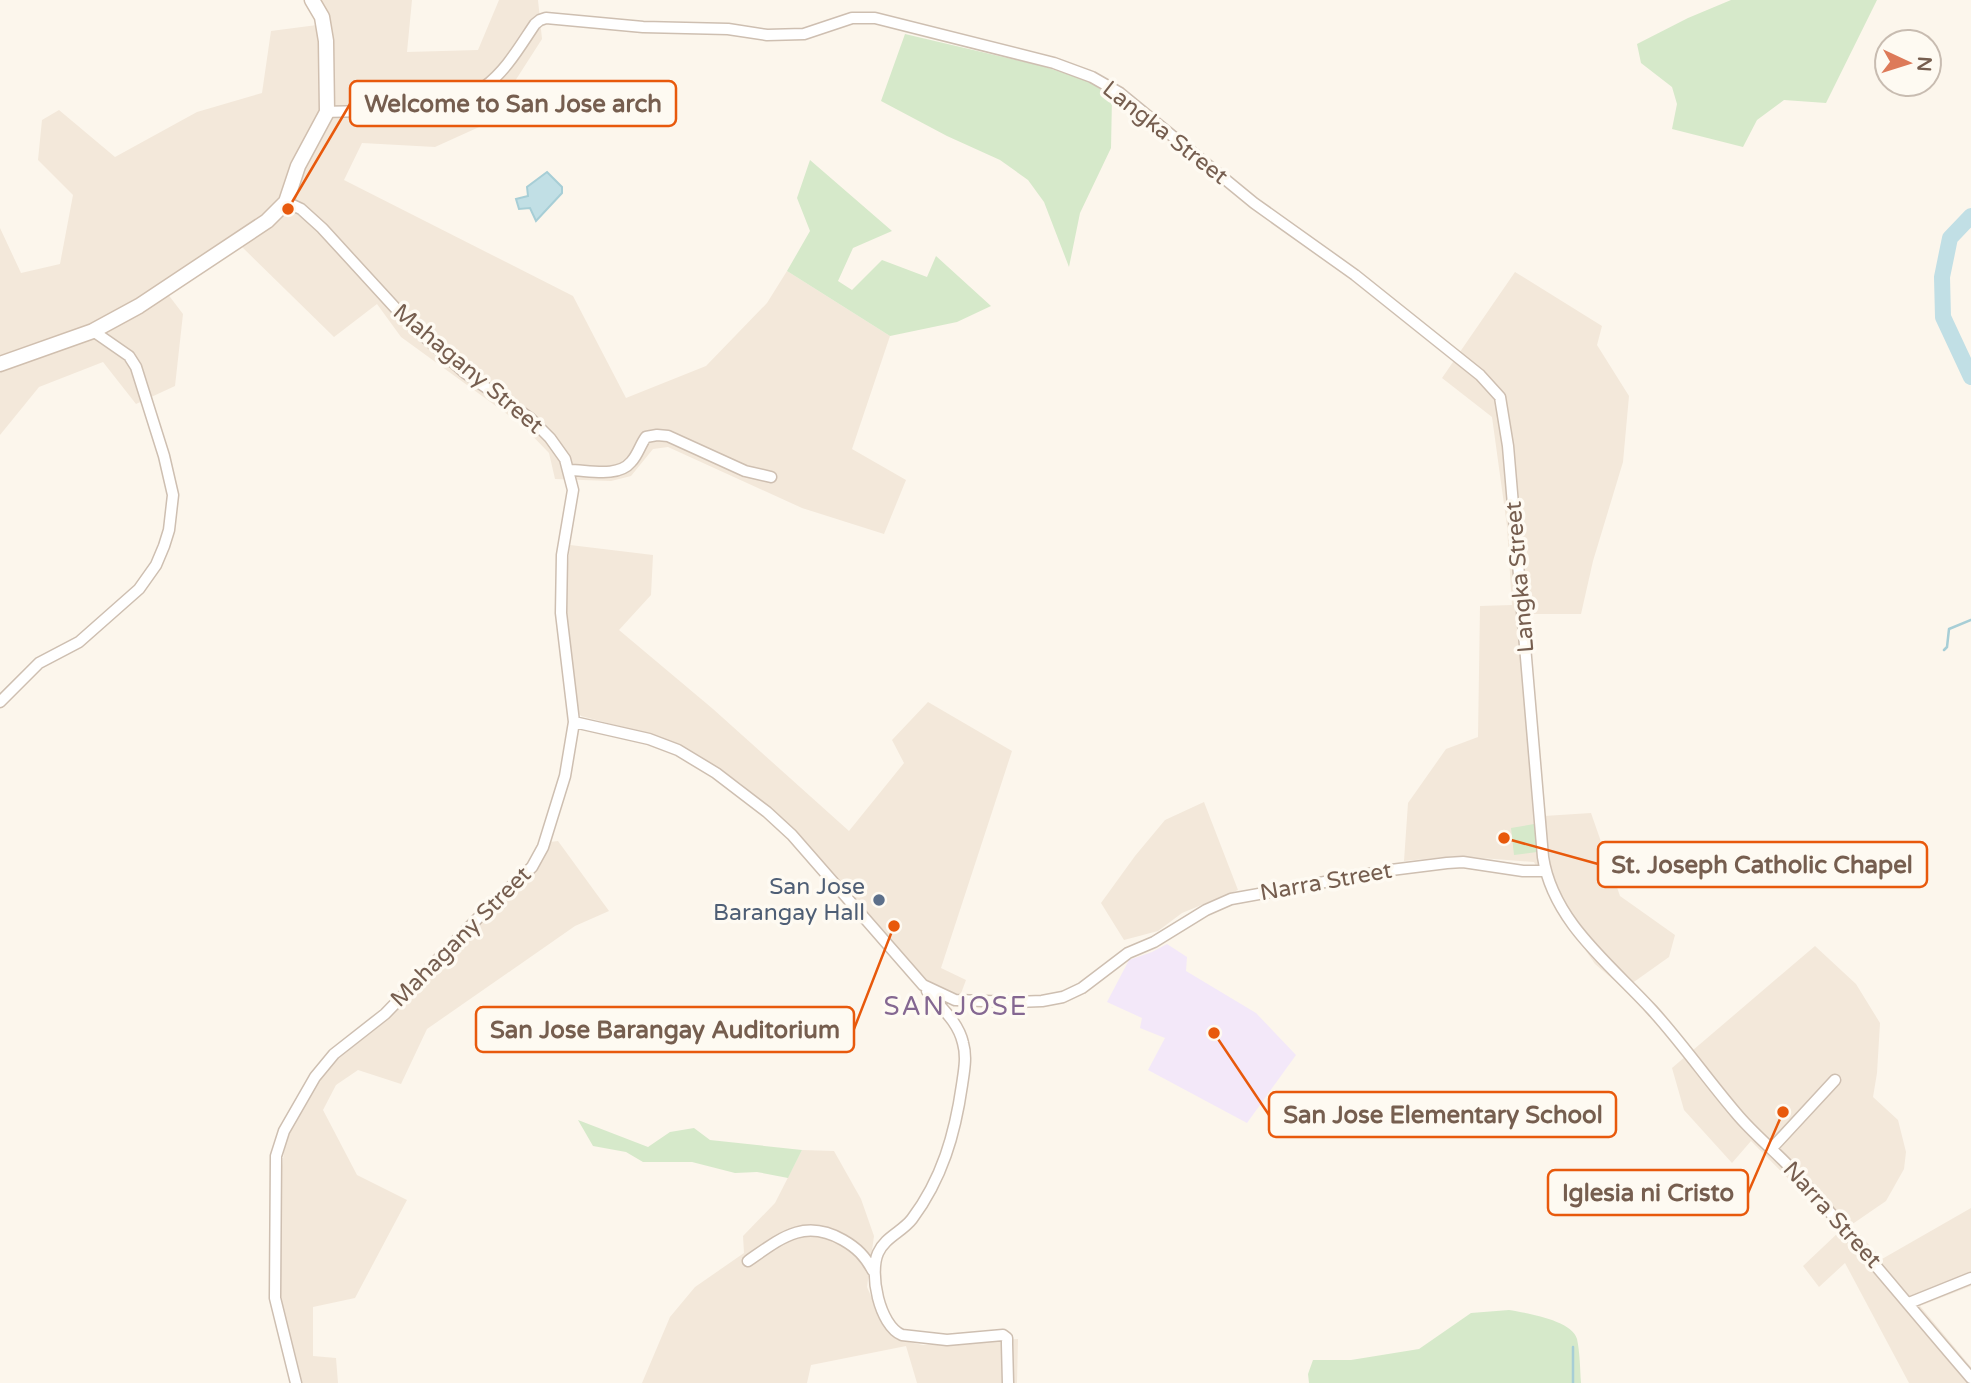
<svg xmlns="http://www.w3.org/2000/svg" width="1971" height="1383" viewBox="0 0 1971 1383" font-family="'Varela Round',sans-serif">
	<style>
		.residential { fill: #f3e8da }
		.education { fill: #f3e8f9 }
		.green { fill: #d6e9ca }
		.water { fill: #c1dfe5; stroke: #a7ced6; stroke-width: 2 }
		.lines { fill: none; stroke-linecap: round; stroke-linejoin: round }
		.stream { stroke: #a7ced6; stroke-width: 2.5 }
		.river { stroke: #c1dfe5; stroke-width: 16 }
		.street-casing { stroke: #cebfb1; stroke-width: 13 }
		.secondary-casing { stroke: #d0bfaf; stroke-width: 17 }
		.street { stroke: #fff; stroke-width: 10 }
		.secondary { stroke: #fff; stroke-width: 14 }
		.service-dot { fill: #5c6f8a; stroke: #fefaf2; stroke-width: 2.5 }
		.labels { text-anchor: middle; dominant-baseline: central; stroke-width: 7; stroke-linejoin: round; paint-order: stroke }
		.street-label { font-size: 23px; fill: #765e4f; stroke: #fefaf2 }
		.service-label { font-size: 23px; fill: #4e5e75; stroke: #fefaf2; text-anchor: end }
		.quarter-label { font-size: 26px; letter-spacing: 2px; fill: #846791; stroke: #fefaf2 }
		.leader { fill: none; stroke: #e8590c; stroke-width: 2.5 }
		.callout-dot { fill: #e8590c; stroke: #fefaf2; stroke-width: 2.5 }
		.callout { fill: #fefaf2; stroke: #e8590c; stroke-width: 2.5 }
		.callout-label { font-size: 24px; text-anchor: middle; font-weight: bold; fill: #765e4f }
	</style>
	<rect width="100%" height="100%" fill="#fcf6ec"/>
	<path class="residential" d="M322 0H412L407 52 478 50 499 0H538L542 39 488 123 435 147 362 143 344 180 573 296 626 398 706 366 767 303 787 271 890 336 852 449 906 480 884 534 802 508 668 447 653 449 631 476 611 481 555 479 549 453 522 425 401 337 377 304 334 337 239 244 167 293 183 314 175 386 136 404 103 362 39 387 0 435V228L21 273 60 264 73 195 38 160 42 120 59 110 115 157 197 112 262 93 271 31 317 25Z
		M1515 272 1602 326 1597 345 1629 396 1623 462 1593 561 1581 614H1528L1544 816 1591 813 1620 896 1675 935 1669 957 1624 989 1595 964 1555 906 1534 862 1456 856 1404 861 1408 803 1446 749 1478 737 1480 606 1512 605 1507 526 1492 417 1442 378Z
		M570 545 653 555 651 595 619 630 713 709 849 831 904 763 892 740 928 702 1012 751 941 968 966 980 960 996 934 987 921 975 799 834 740 783 701 757 680 746 653 735 581 716 577 712 566 623V584Z
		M1204 802 1238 890 1182 913 1158 931 1124 940 1101 903 1135 856 1165 820Z
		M558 841 609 911 575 926 427 1029 401 1084 358 1070 336 1085 323 1110 357 1175 407 1200 355 1298 313 1307V1356L336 1358 338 1383H302L293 1345 281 1307 280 1273 282 1166 286 1139 297 1111 316 1079 550 842Z
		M1815 946 1856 984 1880 1023 1877 1073 1873 1097 1898 1120 1906 1152 1904 1169 1886 1201 1851 1225 1882 1259 1971 1208V1286L1920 1306 1971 1367V1383H1909L1845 1263 1819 1287 1803 1266 1840 1231 1751 1141 1732 1163 1684 1110 1672 1068Z
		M802 1150 834 1151 861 1199 874 1236 867 1287 884 1326 899 1340 923 1345 1018 1339 1017 1383H917L906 1346 811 1365 807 1383H642L670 1317 695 1287 744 1253 743 1236 775 1203Z"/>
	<path class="education" d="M1167 944 1187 957 1186 971 1256 1013 1296 1055 1247 1123 1148 1070 1165 1038 1140 1028 1142 1018 1107 1002 1129 960 1152 952Z"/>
	<path class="green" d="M1731 0H1877L1826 103 1784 100 1757 120 1743 147 1672 129 1677 104 1672 87 1641 63 1637 44 1688 18Z
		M905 34 1042 66 1089 81 1112 98 1111 148 1080 213 1069 267 1044 202 1028 180 1000 160 947 136 881 101Z
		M810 160 892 231 853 248 838 281 852 290 882 260 927 277 936 256 991 306 957 322 890 336 787 271 810 231 797 198Z
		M1534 824 1537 852 1514 855 1511 828Z
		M578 1120 648 1147 670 1132 694 1128 710 1140 802 1150 788 1178 757 1172 735 1173 692 1162H643L626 1152 593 1146Z
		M1509 1310C1526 1313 1572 1320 1577 1339 1580 1353 1580 1369 1581 1383H1309L1308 1374 1313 1360H1351L1419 1349 1471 1313Z"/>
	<path class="water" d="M547 172 562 187V193L536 221 530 208 519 209 516 199 528 196 527 187Z"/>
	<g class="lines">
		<path class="stream" d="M1944 650 1947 647 1949 629 1971 620
			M1573 1347V1383"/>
		<path class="river" d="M1971 216 1950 238 1942 277 1943 317 1971 377"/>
		<g class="street-casing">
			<path id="street" d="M327 112C373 110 447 115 484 87 506 71 520 46 535 24L540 20 546 18 643 27 728 29 767 35 804 34 852 18H875L1054 63 1092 77 1120 93 1254 203 1355 275 1480 375 1500 397 1508 446 1543 857C1553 922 1611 965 1652 1010 1682 1043 1707 1079 1736 1113 1755 1136 1779 1154 1799 1177 1858 1243 1913 1311 1971 1378
				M286 202 301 209 322 228 410 324 465 373 530 418 550 438 565 459 573 490 562 555 561 613 574 722 565 776 543 847 532 867 480 916 385 1014 334 1054 315 1077 284 1131 276 1156 275 1298 296 1383
				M569 470C588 470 618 478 631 462 638 455 640 445 646 437L657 435 668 436 745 471 771 477
				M0 702 39 663 79 642 139 589 156 565 164 546 169 530 173 495 164 456 136 367 129 356 93 331
				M574 722 649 739 678 750 716 773 767 812 792 835 923 985 955 1000 1013 1002 1042 1001 1063 997 1082 988 1128 953 1154 942 1206 910 1231 899 1391 870 1447 863 1463 862 1523 871H1546
				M927 991C940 1007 958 1021 963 1043 967 1057 964 1071 962 1085 955 1134 942 1179 912 1219 902 1232 885 1237 878 1253 869 1273 879 1325 902 1335L947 1340 1003 1335 1007 1338V1344L1008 1383
				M1772 1148 1835 1080
				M748 1261C781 1238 804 1218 843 1240 857 1248 865 1256 873 1271
				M1909 1303 1971 1278"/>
		</g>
		<g class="secondary-casing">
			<path id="secondary" d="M0 364 93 331 139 306 267 221 286 202 298 166 327 112 326 41 322 17 312 0"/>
		</g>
		<use href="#street" class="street"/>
		<use href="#secondary" class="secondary"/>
	</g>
	<circle class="service-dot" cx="879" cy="900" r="7"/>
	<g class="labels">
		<g class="street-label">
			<text transform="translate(1165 133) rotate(38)">Langka Street</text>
			<text transform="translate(468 369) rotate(40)">Mahagany Street</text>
			<text transform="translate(1520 577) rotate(-95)">Langka Street</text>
			<text transform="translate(1326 882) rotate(-10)">Narra Street</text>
			<text transform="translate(461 937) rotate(-45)">Mahagany Street</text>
			<text transform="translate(1832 1215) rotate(48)">Narra Street</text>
		</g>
		<g class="service-label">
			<text x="865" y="887">San Jose<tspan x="865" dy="26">Barangay Hall</tspan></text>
		</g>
		<g class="quarter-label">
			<text x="956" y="1006">SAN JOSE</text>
		</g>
	</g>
	<path class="leader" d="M288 209L350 104M1504 838L1598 864M894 926L854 1029M1214 1033L1269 1115M1783 1112L1748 1193"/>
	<g class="callout-dot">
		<circle cx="288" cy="209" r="7"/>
		<circle cx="1504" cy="838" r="7"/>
		<circle cx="894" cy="926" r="7"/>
		<circle cx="1214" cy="1033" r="7"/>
		<circle cx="1783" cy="1112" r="7"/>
	</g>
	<g class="callout">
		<rect x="350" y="81" width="326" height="45" rx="7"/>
		<rect x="1598" y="842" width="329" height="45" rx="7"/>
		<rect x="476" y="1007" width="378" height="45" rx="7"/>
		<rect x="1269" y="1092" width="347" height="45" rx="7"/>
		<rect x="1548" y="1170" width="200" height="45" rx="7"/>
	</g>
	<g class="callout-label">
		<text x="513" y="112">Welcome to San Jose arch</text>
		<text x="1762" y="873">St. Joseph Catholic Chapel</text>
		<text x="665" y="1038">San Jose Barangay Auditorium</text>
		<text x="1443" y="1123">San Jose Elementary School</text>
		<text x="1648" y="1201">Iglesia ni Cristo</text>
	</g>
	<g transform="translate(1908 63) rotate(94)"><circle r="33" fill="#fefaf2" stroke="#c8bcb1" stroke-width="2"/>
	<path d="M0-5L12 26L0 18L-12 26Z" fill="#dd7a59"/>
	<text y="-10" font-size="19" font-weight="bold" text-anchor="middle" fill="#765e4f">N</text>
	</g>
</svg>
